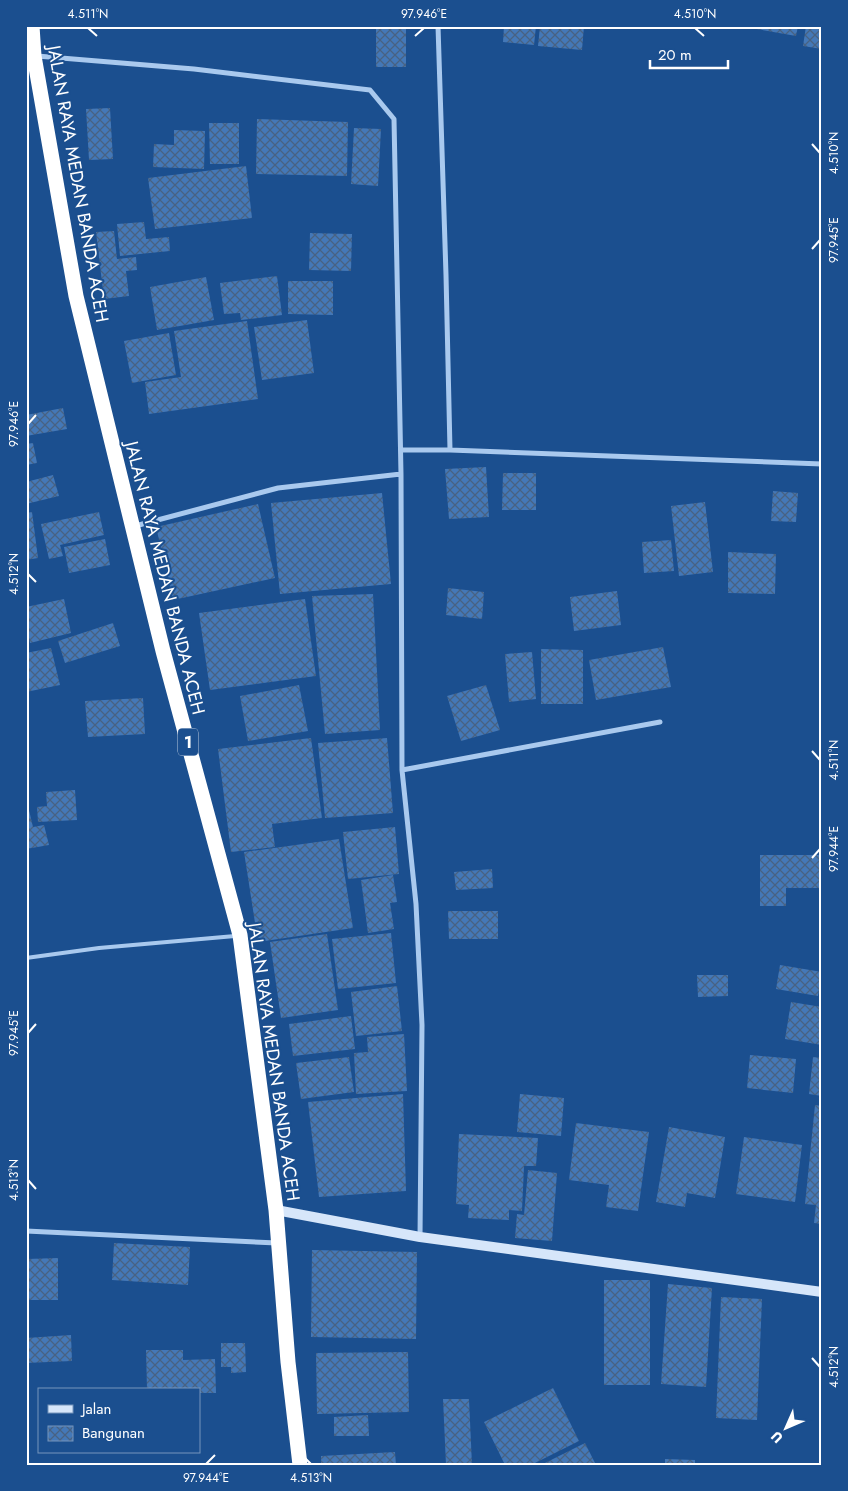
<svg xmlns="http://www.w3.org/2000/svg" width="848" height="1491" viewBox="0 0 848 1491" font-family="Jost,sans-serif">
	<style>
		.building { fill: url(#building-cross-hatch) }
		.lines { fill: none; stroke-linecap: round; stroke-linejoin: round }
		.lane { stroke: #a9c9ee; stroke-width: 4 }
		.street { stroke: #a9c9ee; stroke-width: 5 }
		.secondary { stroke: #d6e6fa; stroke-width: 10 }
		.highway { stroke: #fff; stroke-width: 15 }
		.ticks { fill: none; stroke: #fff; stroke-width: 2 }
		.labels { text-anchor: middle; dominant-baseline: central; stroke-width: 4; stroke-linejoin: round; paint-order: stroke }
		.shield { fill: #1b4f8f; stroke: #bbcadd; stroke-width: 1 }
		.shield-label { font-size: 16px; font-weight: bold; fill: #fff }
		.street-label { font-size: 18px; fill: #fff; stroke: #1b4f8f }
		.neatline { fill: none; stroke: #fff; stroke-width: 2 }
		.ticks-label { font-size: 12px; text-anchor: middle; fill: #fff }
	</style>
	<defs>
		<pattern id="building-cross-hatch" width="8" height="8" patternUnits="userSpaceOnUse" patternTransform="scale(1.25)"><rect width="8" height="8" fill="#4478b7"/><path d="M0 0l8 8M0 8l8-8" fill="none" stroke="#486282"/></pattern>
	</defs>
	<rect width="100%" height="100%" fill="#1b4f8f"/>
	<path class="building" d="M376 26H406V67H376Z
		M504 26H536L534 45 503 42Z
		M540 26H584L582 50 538 46Z
		M740 26H798L796 36Z
		M806 26H822V49L803 46Z
		M110 108 113 159 89 160 86 109Z
		M257 119 348 122 347 176 256 174Z
		M209 123H239V164H210Z
		M354 128 381 129 378 186 351 184Z
		M174 130 205 131 204 169 153 167 154 144 174 145Z
		M246 166 252 218 155 229 148 178Z
		M144 222 146 239 169 237 170 251 120 256 117 224Z
		M114 231 117 259 136 257 137 270 126 271 129 296 104 299 96 232Z
		M310 233 352 234 351 271 309 270Z
		M277 276 282 315 241 320 240 313 224 314 220 283Z
		M206 277 214 320 157 330 150 287Z
		M288 281H333V315L288 314Z
		M307 320 314 373 262 380 254 327Z
		M247 321 258 399 149 414 145 382 181 377 174 331Z
		M169 333 176 375 132 383 124 341Z
		M63 408 67 429 26 436V415Z
		M33 443 37 463 26 465V444Z
		M486 467 489 517 449 519 445 469Z
		M503 473H536V510H502Z
		M53 475 59 496 26 504V482Z
		M773 491 798 493 796 522 771 521Z
		M382 493 391 584 280 594 271 503Z
		M705 502 713 572 679 576 671 506Z
		M258 504 275 578 173 600 156 527Z
		M32 512 38 558 26 560V513Z
		M99 512 104 535 60 545 63 556 49 559 41 524Z
		M105 539 110 565 69 573 64 547Z
		M671 540 674 571 644 573 642 542Z
		M728 552 776 554 775 594 728 593Z
		M448 588 484 592 482 619 446 615Z
		M617 591 621 625 574 631 570 597Z
		M373 594 380 730 325 734 312 596Z
		M64 599 71 633 30 643 26 624V607Z
		M305 599 316 676 210 690 199 613Z
		M113 623 120 646 65 663 58 641Z
		M663 647 671 687 596 700 589 660Z
		M51 648 60 685 26 692V653Z
		M541 649 583 650V704H541Z
		M532 652 536 699 509 702 505 654Z
		M299 685 308 731 248 741 240 696Z
		M486 685 500 730 461 741 447 696Z
		M143 698 145 734 88 737 85 701Z
		M311 738 322 818 272 824 275 847 231 852 218 749Z
		M387 738 393 813 325 818 318 743Z
		M75 790 77 820 38 822 37 807 47 806 46 792Z
		M28 806 33 827 44 825 49 845 26 849V807Z
		M395 827 399 874 348 879 343 832Z
		M339 839 353 928 258 942 244 852Z
		M760 855H822V888H786V906H760Z
		M492 869 493 888 456 890 454 872Z
		M393 875 397 902 390 903 394 929 368 933 361 880Z
		M448 911H498V939H449Z
		M391 933 396 983 338 989 332 939Z
		M327 934 338 1010 281 1018 270 942Z
		M780 965 822 972 818 996 776 989Z
		M697 975H728V996L698 997Z
		M397 986 402 1031 356 1036 351 992Z
		M791 1002 822 1007V1045L785 1039Z
		M351 1016 355 1049 293 1056 289 1024Z
		M404 1034 407 1091 356 1094 354 1053 368 1052 367 1037Z
		M750 1055 796 1059 793 1093 747 1088Z
		M349 1057 354 1092 301 1099 296 1063Z
		M813 1057 822 1058V1096L809 1094Z
		M403 1094 406 1191 319 1197 308 1102Z
		M520 1094 564 1098 561 1136 517 1132Z
		M815 1105 822 1106V1224L814 1223 816 1205 805 1204Z
		M576 1123 649 1132 638 1211 606 1207 609 1185 569 1180Z
		M669 1127 725 1137 715 1198 687 1193 685 1207 656 1202Z
		M459 1134 538 1138 536 1166H524L522 1211 509 1210V1220L468 1218 469 1205 456 1204Z
		M744 1137 802 1145 795 1202 736 1194Z
		M528 1170 557 1173 552 1241 515 1238 517 1214 524 1215Z
		M114 1243 190 1247 188 1285 112 1280Z
		M312 1250 417 1252 416 1339 311 1337Z
		M58 1258V1300H26V1259Z
		M604 1280H650V1385H604Z
		M668 1284 712 1288 706 1387 661 1384Z
		M721 1297 762 1299 757 1420 716 1418Z
		M71 1335 72 1361 26 1363V1338Z
		M221 1343H245L246 1372 231 1373V1367H221Z
		M146 1350H183V1360L215 1359 216 1393H199V1390H147Z
		M408 1352 409 1412 317 1414 316 1353Z
		M553 1388 579 1441 531 1465H505L484 1422Z
		M443 1399H469L472 1465H446Z
		M368 1415 369 1436H334V1417Z
		M585 1443 596 1465H541Z
		M395 1452 396 1465H321V1456Z
		M665 1459 695 1460V1465H665Z"/>
	<g class="lines">
		<path class="lane" d="M26 958 99 948 235 936"/>
		<path class="street" d="M438 26 446 275 450 450
			M37 56 194 69 370 90 394 119 401 474 402 770 416 904 422 1025 420 1237
			M401 450H450L822 464
			M135 526 278 488 401 474
			M402 770 660 722
			M26 1231 277 1243"/>
		<path class="secondary" d="M276 1210 420 1237 822 1292"/>
		<path class="highway" d="M32 26 34 56 76 296 163 651 240 935 276 1210 288 1362 300 1465"/>
	</g>
	<path class="ticks" d="M88 28 97 36M695 28 704 36M415 36 424 28M812 144 820 153M812 249 820 240M28 424 36 415M28 574 36 582M812 751 820 760M812 858 820 849M28 1033 36 1024M28 1180 36 1189M812 1358 820 1367M302 1455 311 1464M206 1464 215 1455"/>
	<g class="labels">
		<rect class="shield" x="178" y="728.5" width="20" height="27" rx="4"/>
		<g class="shield-label">
			<text x="188" y="742">1</text>
		</g>
		<g class="street-label">
			<text transform="translate(78 184) rotate(80)">JALAN RAYA MEDAN BANDA ACEH</text>
			<text transform="translate(165 578) rotate(76)">JALAN RAYA MEDAN BANDA ACEH</text>
			<text transform="translate(274 1062) rotate(82)">JALAN RAYA MEDAN BANDA ACEH</text>
		</g>
	</g>
	<rect width="848" height="1491" fill="none" stroke="#1b4f8f" stroke-width="55"/>
	<rect x="38" y="1388" width="162" height="65" fill="#1b4f8f" stroke="#7695bc"/>
	<rect x="48" y="1405" width="25" height="8" fill="#d6e6fa" stroke="#7695bc"/>
	<text x="82" y="1414" font-size="15" fill="#ffffff">Jalan</text>
	<rect x="48" y="1426" width="25" height="15" fill="url(#building-cross-hatch)" stroke="#7695bc"/>
	<text x="82" y="1438" font-size="15" fill="#ffffff">Bangunan</text>
	<g transform="translate(786 1428) rotate(225)" stroke="#1b4f8f" stroke-width="4" paint-order="stroke">
	<path d="M0-4L9 19L0 12L-9 19Z" fill="#ffffff"/>
	<text y="-8" font-size="14" font-weight="bold" text-anchor="middle" fill="#ffffff">U</text>
	</g>
	<path d="M650 60v8h78v-8" fill="none" stroke="#ffffff" stroke-width="2.5"/>
	<text x="658" y="60" font-size="15" fill="#ffffff" stroke="#1b4f8f" stroke-width="4" paint-order="stroke">20 m</text>
	<rect x="28" y="28" width="792" height="1436" class="neatline"/>
	<g class="ticks-label">
		<text x="88" y="18">4.511°N</text>
		<text x="424" y="18">97.946°E</text>
		<text x="695" y="18">4.510°N</text>
		<text transform="translate(834 153) rotate(-90)" y="4">4.510°N</text>
		<text transform="translate(834 240) rotate(-90)" y="4">97.945°E</text>
		<text transform="translate(14 424) rotate(-90)" y="4">97.946°E</text>
		<text transform="translate(14 574) rotate(-90)" y="4">4.512°N</text>
		<text transform="translate(834 760) rotate(-90)" y="4">4.511°N</text>
		<text transform="translate(834 849) rotate(-90)" y="4">97.944°E</text>
		<text transform="translate(14 1033) rotate(-90)" y="4">97.945°E</text>
		<text transform="translate(14 1180) rotate(-90)" y="4">4.513°N</text>
		<text transform="translate(834 1367) rotate(-90)" y="4">4.512°N</text>
		<text x="206" y="1482">97.944°E</text>
		<text x="311" y="1482">4.513°N</text>
	</g>
</svg>
